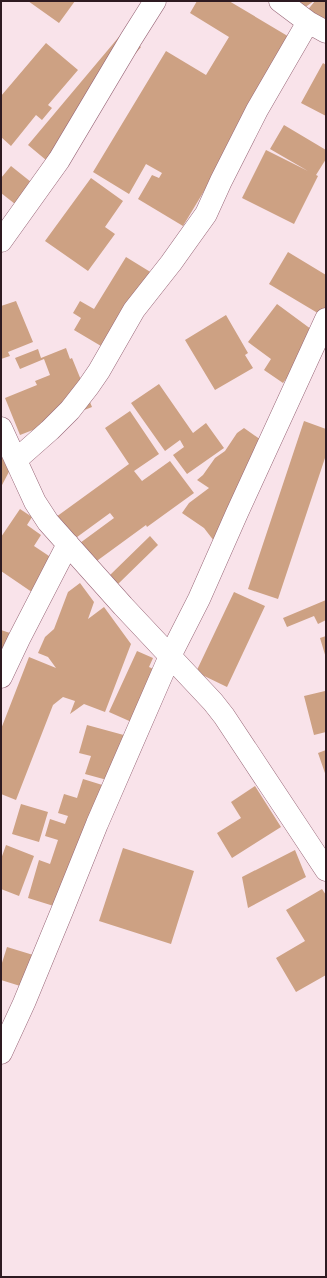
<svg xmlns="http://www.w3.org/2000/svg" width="327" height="1278" viewBox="0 0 327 1278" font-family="'Fira Sans Condensed',sans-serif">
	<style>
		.building { fill: #cda183 }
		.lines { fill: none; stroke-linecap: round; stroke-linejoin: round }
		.minor-casing { stroke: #986778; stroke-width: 23 }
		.minor { stroke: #fff; stroke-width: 22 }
	</style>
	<rect width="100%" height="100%" fill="#f9e3ea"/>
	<path class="building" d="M28 1H75L59 23Z
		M197 1H229L296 41 278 68 183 226 138 199 152 175 159 178 162 173 146 164 129 194 93 172 166 51 206 75 229 37 190 13Z
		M283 1H314L294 15Z
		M315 1H326V29L301 18Z
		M123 32 141 47 46 160 28 145Z
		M46 43 78 70 48 105 52 108 42 120 36 115 11 146 1 137V96Z
		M323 63 326 65V116L301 103Z
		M284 125 326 150V159L316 175 318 176 294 224 242 198 266 150 308 171 270 149Z
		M11 166 41 190 24 211 1 193V178Z
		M91 178 123 201 105 227 115 234 88 271 45 241Z
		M288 252 326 275V318L269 284Z
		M126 257 152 273 106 349 74 330 81 318 73 313 80 301 94 309Z
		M16 301 33 342 8 352 10 356 1 359V306Z
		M277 304 319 335 283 383 264 370 271 359 248 342Z
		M226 315 248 353 245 355 253 368 215 390 185 340Z
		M66 348 70 359 72 358 92 407 20 435 5 398 37 385 35 381 50 375 44 359 20 369 15 358 38 349 41 358Z
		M159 384 193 433 206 423 224 448 187 474 173 455 184 447 180 440 165 451 131 403Z
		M130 411 159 454 134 471 142 481 170 461 194 493 147 527 146 525 94 563 80 543 114 518 110 513 73 540 56 517 129 464 105 428Z
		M304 421 326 429V455L278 599 248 589Z
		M244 428 264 442 214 541 204 528 182 513 189 503 209 488 197 480 203 475 215 458 225 451 237 433Z
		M1 450 13 464 1 487Z
		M20 509 32 517 27 525 41 535 34 546 61 564 45 601 1 571V537Z
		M150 536 158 545 117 585 109 576Z
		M80 583 94 602 88 619 104 607 131 644 105 712 84 704 70 714 75 701 63 697 53 705 16 800 1 794V729L29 657 56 668 48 657 38 653 45 637 54 629 68 592Z
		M234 592 265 606 227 687 196 672Z
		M326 600V620L318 624 314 616 287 627 283 618Z
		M1 630 19 636 1 688Z
		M326 636V658L320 638Z
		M137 651 153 658 149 667 160 672 136 724 109 712Z
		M325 691 326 696V732L314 735 304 696Z
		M87 725 131 737 118 783 85 774 91 756 79 753Z
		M326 750V776L318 753Z
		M83 779 112 788 73 912 28 898 39 860 50 864 58 840 45 836 50 819 65 824 68 816 58 813 64 794 77 798Z
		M255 786 281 827 232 858 217 833 241 818 231 802Z
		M21 804 48 812 39 842 12 834Z
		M6 845 34 856 19 896 1 889V859Z
		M123 848 194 871 171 944 99 921Z
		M295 850 306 877 248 908 242 877Z
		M322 889 326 895V975L296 992 276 958 305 941 286 910Z
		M7 947 43 958 33 990 1 980V966Z"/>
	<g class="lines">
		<g class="minor-casing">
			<path id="minor" d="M280 1 308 22 326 32
				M1 241 59 160 131 39 155 1
				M1 428 35 502 48 522 123 606 213 702 224 716 326 870
				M16 460 50 430 70 410 88 387 99 371 134 310 171 263 206 214 221 181 257 110 308 22
				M1 677 19 639 68 544
				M1 1053 24 1003 62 911 97 824 170 656 199 599 237 513 326 319"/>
		</g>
		<use href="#minor" class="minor"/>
	</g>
	<rect width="327" height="1278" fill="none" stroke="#2e1a21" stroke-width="4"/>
</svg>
